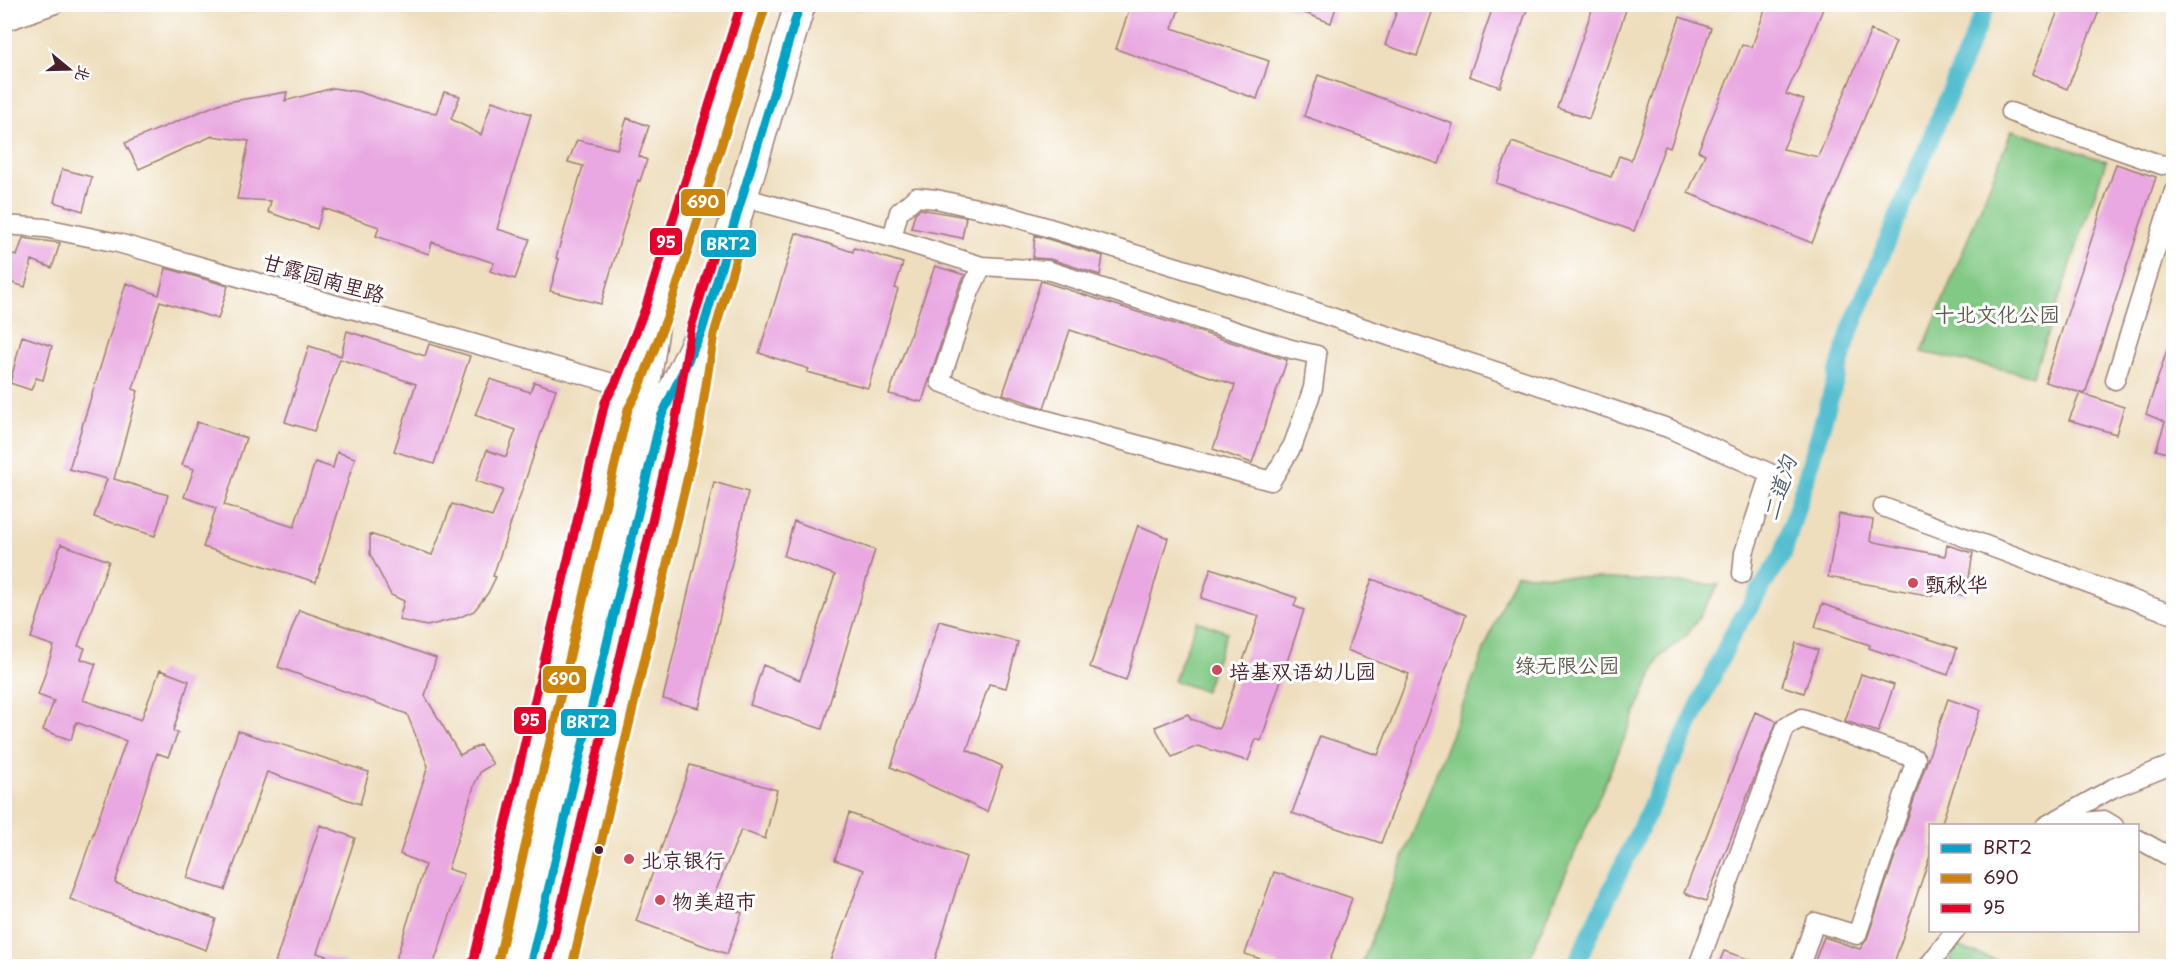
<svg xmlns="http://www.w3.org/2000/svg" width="2178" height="971" viewBox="0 0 2178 971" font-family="'Playpen Sans','LXGW WenKai TC',sans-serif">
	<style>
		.green { fill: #82c985; stroke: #667458; stroke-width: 1.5 }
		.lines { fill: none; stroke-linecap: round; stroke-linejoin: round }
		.canal { stroke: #54bfd0; stroke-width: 18 }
		.building { fill: #e9a8e1 }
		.minor-casing { stroke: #9c7e74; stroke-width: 21 }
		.tertiary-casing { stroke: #9c7e74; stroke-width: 26 }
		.trunk-casing { stroke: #9c7e74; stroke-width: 33 }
		.minor { stroke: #fff; stroke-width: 18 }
		.tertiary { stroke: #fff; stroke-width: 22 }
		.trunk { stroke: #fff; stroke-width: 30 }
		.bus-1-casing { stroke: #fff; stroke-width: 14 }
		.bus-2-casing { stroke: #fff; stroke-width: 14 }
		.bus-3-casing { stroke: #fff; stroke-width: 14 }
		.bus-1 { stroke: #04a2c6; stroke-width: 9 }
		.bus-2 { stroke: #cc840b; stroke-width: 9 }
		.bus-3 { stroke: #e4002b; stroke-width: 9 }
		.poi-dot { fill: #d1495b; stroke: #fff; stroke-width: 2 }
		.bus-dot { fill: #4a1f2b; stroke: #fff; stroke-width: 2 }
		.labels { text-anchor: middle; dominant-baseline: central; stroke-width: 6; stroke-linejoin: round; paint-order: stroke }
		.street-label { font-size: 21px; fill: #4a1f2b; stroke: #fff }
		.park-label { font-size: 21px; fill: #5e5a4a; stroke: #fff }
		.poi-label { font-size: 21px; fill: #4a1f2b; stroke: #fff; text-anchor: start }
		.water-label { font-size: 22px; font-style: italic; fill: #4e5f6d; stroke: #fff }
		.line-badge { stroke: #fff; stroke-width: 2 }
		.badge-label { font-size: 16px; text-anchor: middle; font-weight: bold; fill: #fff }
	</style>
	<rect width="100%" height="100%" fill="#fff"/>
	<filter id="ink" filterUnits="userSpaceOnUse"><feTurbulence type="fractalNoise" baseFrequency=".0167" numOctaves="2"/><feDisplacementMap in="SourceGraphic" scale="12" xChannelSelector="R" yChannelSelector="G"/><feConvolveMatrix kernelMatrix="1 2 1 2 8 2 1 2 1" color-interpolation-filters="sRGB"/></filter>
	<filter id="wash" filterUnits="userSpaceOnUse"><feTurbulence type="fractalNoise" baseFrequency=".008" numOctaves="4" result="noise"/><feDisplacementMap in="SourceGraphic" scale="24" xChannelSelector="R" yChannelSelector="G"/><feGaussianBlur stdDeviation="1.35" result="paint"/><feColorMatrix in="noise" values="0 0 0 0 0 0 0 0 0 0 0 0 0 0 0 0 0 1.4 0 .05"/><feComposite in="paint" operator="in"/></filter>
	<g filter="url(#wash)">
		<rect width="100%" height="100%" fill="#eedebd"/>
		<path class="green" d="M2012 130 2106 161 2033 376 1922 352Z
			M1516 574 1719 585 1688 634 1659 658 1526 966H1361L1503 602Z
			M1197 621 1227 632 1205 691 1174 681Z
			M1955 946 1999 961 1997 966H1948Z"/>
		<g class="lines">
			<path class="canal" d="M1575 966 1734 631 1783 554 1851 328 1987 4"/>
		</g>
		<g id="blocks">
			<path class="building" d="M1131 4H1181L1172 28 1269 61 1257 99 1116 49Z
				M1286 4H1337L1331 23 1286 6Z
				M1399 4H1435L1417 56 1385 45Z
				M1494 4H1529L1500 87 1469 76Z
				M1594 4H1628L1589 119 1558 108Z
				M1767 4H1825L1805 53 1786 94 1804 100 1783 149 1818 157 1871 30 1896 42 1812 243 1688 193 1705 154 1698 151 1742 45 1752 47Z
				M2061 4H2102L2067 89 2032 74Z
				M1680 17 1711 28 1670 148 1665 146 1634 231 1496 183 1512 142 1611 177 1619 156 1631 160Z
				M1318 75 1453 124 1439 164 1304 116Z
				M333 88 359 92 407 108 436 113 444 92 460 96 451 119 481 135 492 101 531 114 497 229 530 239 515 279 490 271 494 263 432 242 429 254 376 236 379 227 323 208 317 229 268 212 271 201 237 199 249 141 212 136 139 169 125 143 221 103 287 92 285 101Z
				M627 118 649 126 639 156 647 160 640 181 638 180 601 304 550 291 559 259 556 258 583 166 568 162 577 140 617 149Z
				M2116 164 2156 177 2085 394 2045 382Z
				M62 169 92 177 83 211 54 202Z
				M920 209 966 217 962 238 911 228 915 213Z
				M796 233 853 252 854 248 903 263 895 288 898 289 868 388 807 372 809 369 759 353Z
				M1035 235 1103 256 1100 275 1050 259 1033 258Z
				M23 238 60 243 52 268 32 260 25 287 4 280V251L17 256Z
				M935 266 965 275 959 287 922 402 889 394Z
				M166 268 228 286 218 319 160 301 133 389 138 391 114 479 168 495 155 536 94 517 107 479 69 469 126 283 159 295Z
				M1041 281 1287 360 1252 463 1213 449 1235 385 1070 330 1044 408 1003 394Z
				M347 331 425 356 429 344 470 356 434 464 394 451 416 384 340 359 314 431 285 422 309 346 341 356Z
				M22 336 52 346 43 380 36 378 31 390 10 383Z
				M2171 338H2174V455L2156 450 2165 422 2146 414Z
				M490 379 530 392 534 382 556 389 493 576 496 577 488 593 474 611 458 618 427 626 399 620 404 601 391 595 370 554V534L432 555 452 504 492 517 503 490 476 481 487 450 506 457 516 430 475 415Z
				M2080 393 2124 407 2116 434 2069 420Z
				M197 422 246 438 224 505 294 527 315 462 333 468 337 452 355 458 316 582 203 547 216 508 184 497 194 469 182 465Z
				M714 482 748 492 699 708 663 699Z
				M1839 514 1873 520 1870 541 1945 556 1947 545 1973 553 1966 596 1933 590 1932 596 1828 577Z
				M794 521 875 550 822 729 750 705 763 665 800 680 835 575 784 556Z
				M1138 525 1168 538 1126 680 1090 667Z
				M61 544 109 561 78 646 85 648 81 659 96 664 83 700 141 720 160 670 189 681 173 731 178 733 168 757 157 753 115 883 216 919 206 950 70 899 126 741 76 722 71 740 43 730 54 701 38 695 54 646 31 638Z
				M1211 568 1297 598 1294 606 1304 610 1261 741 1256 739 1248 761 1198 746 1172 757 1155 727 1188 714 1191 719 1219 729 1259 616 1201 598Z
				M1372 579 1466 615 1381 843 1292 813 1320 736 1378 755 1409 674 1347 650Z
				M1822 604 1957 648 1948 675 1869 648 1870 645 1815 627Z
				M299 610 436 658 425 696 460 755 480 745 493 764 481 771 475 783 448 869 464 874 433 966H394L425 865 400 854 428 766 407 714 278 667Z
				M939 621 1018 642 1006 688 989 684 967 750 1002 766 987 812 891 767Z
				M1796 643 1818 650 1804 693 1782 686Z
				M1861 674 1894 685 1878 732 1845 721Z
				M1948 699 1980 710 1941 825H1930V856L1893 966H1813L1824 937 1860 949 1867 939Z
				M1755 712 1777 721 1706 901 1684 893Z
				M238 731 369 772 360 804 267 772 225 890 187 878Z
				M690 765 777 790 765 839 741 830 712 900 742 913 727 954 636 921Z
				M849 813 966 857 933 966H828L864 870 835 860Z
				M320 825 355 838 317 953 349 964 348 966H274Z
				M1274 872 1352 898 1328 966H1282L1245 954Z
				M1724 951 1763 964V966H1718Z"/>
		</g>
	</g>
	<g filter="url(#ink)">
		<use href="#blocks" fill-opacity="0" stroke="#9c7e74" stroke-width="1.5"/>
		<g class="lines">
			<g class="minor-casing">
				<path id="minor" d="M4 22 55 4
					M2010 112 2162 165 2174 163
					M742 197 892 238 899 212 916 197 936 199 1007 215 1249 289 1340 320 1668 428 1770 473 1744 553 1742 574
					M4 225 45 228 118 243 627 387
					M892 238 982 266 970 291 940 382 1021 413 1271 481 1293 445 1313 388 1317 355 1291 349 1047 270 982 266
					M2115 380 2174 191
					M1883 507 2174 615
					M2051 825 2104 820 2114 826
					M2045 826 2113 788 2174 764
					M2138 839 2174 859
					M1698 966 1786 726 1802 718 1916 759 1857 935 1815 922 1800 966
					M1928 966 1956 930"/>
			</g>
			<g class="tertiary-casing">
				<path id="tertiary" d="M485 966C531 780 572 592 617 405L627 387 642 348
					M560 966 687 426 698 354"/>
			</g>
			<g class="trunk-casing">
				<path id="trunk" d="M508 966 641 410 656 313 754 4
					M530 966 661 417 702 331 800 4"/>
			</g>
			<use href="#minor" class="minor"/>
			<use href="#tertiary" class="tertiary"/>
			<use href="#trunk" class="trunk"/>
			<g class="bus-1-casing">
				<path id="bus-1" d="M530 966 661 417 702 331 800 4"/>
			</g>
			<g class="bus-2-casing">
				<path id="bus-2" d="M497 966 628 409 638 391 667 317 765 8
					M572 966 699 429 714 334 738 251"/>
			</g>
			<g class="bus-3-casing">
				<path id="bus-3" d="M473 963 605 402 616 382 645 309 741 4
					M548 963 675 424 691 328 716 245"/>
			</g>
			<use href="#bus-1" class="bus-1"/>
			<use href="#bus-2" class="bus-2"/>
			<use href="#bus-3" class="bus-3"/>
		</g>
	</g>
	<g class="poi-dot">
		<circle cx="1913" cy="583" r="6"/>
		<circle cx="1217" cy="670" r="6"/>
		<circle cx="629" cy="859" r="6"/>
		<circle cx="660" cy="900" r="6"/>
	</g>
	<circle class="bus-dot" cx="599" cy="850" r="5"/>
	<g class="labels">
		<g class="street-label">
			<text transform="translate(324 277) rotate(16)">甘露园南里路</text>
		</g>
		<g class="park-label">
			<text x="1997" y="313">十北文化公园</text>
			<text x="1567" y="664">绿无限公园</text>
		</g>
		<g class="poi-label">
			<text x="1925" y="583">甄秋华</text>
			<text x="1229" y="670">培基双语幼儿园</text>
			<text x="641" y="859">北京银行</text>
			<text x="672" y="900">物美超市</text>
		</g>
		<g class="water-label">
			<text transform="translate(1778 488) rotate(-73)">二道沟</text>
		</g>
	</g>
	<g class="line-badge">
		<rect x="680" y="188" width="46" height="29" rx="6" fill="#cc840b"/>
		<rect x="649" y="227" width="34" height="29" rx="6" fill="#e4002b"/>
		<rect x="700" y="229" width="57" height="29" rx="6" fill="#04a2c6"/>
		<rect x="542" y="665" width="45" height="29" rx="6" fill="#cc840b"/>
		<rect x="513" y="706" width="34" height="29" rx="6" fill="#e4002b"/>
		<rect x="560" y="708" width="57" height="29" rx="6" fill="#04a2c6"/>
	</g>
	<g class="badge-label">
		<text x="703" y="208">690</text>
		<text x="666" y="248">95</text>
		<text x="728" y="250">BRT2</text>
		<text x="564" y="685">690</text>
		<text x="530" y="726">95</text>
		<text x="588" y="728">BRT2</text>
	</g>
	<rect width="2178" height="971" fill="none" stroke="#fff" stroke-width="24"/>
	<rect x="1929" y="824" width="210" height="108" fill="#ffffff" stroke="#b7a5aa" stroke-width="1.5"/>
	<rect x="1941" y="844" width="30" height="9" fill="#04a2c6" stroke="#b7a5aa" stroke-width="1.5"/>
	<text x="1983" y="854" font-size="18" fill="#4a1f2b">BRT2</text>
	<rect x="1941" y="874" width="30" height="9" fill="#cc840b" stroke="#b7a5aa" stroke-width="1.5"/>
	<text x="1983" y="884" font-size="18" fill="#4a1f2b">690</text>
	<rect x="1941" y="904" width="30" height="9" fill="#e4002b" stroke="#b7a5aa" stroke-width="1.5"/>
	<text x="1983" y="914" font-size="18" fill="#4a1f2b">95</text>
	<g transform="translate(69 69) rotate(109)" stroke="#ffffff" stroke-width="4.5" paint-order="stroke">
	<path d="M0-4.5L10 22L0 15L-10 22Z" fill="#4a1f2b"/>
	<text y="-9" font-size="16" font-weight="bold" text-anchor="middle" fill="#4a1f2b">北</text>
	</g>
</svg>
